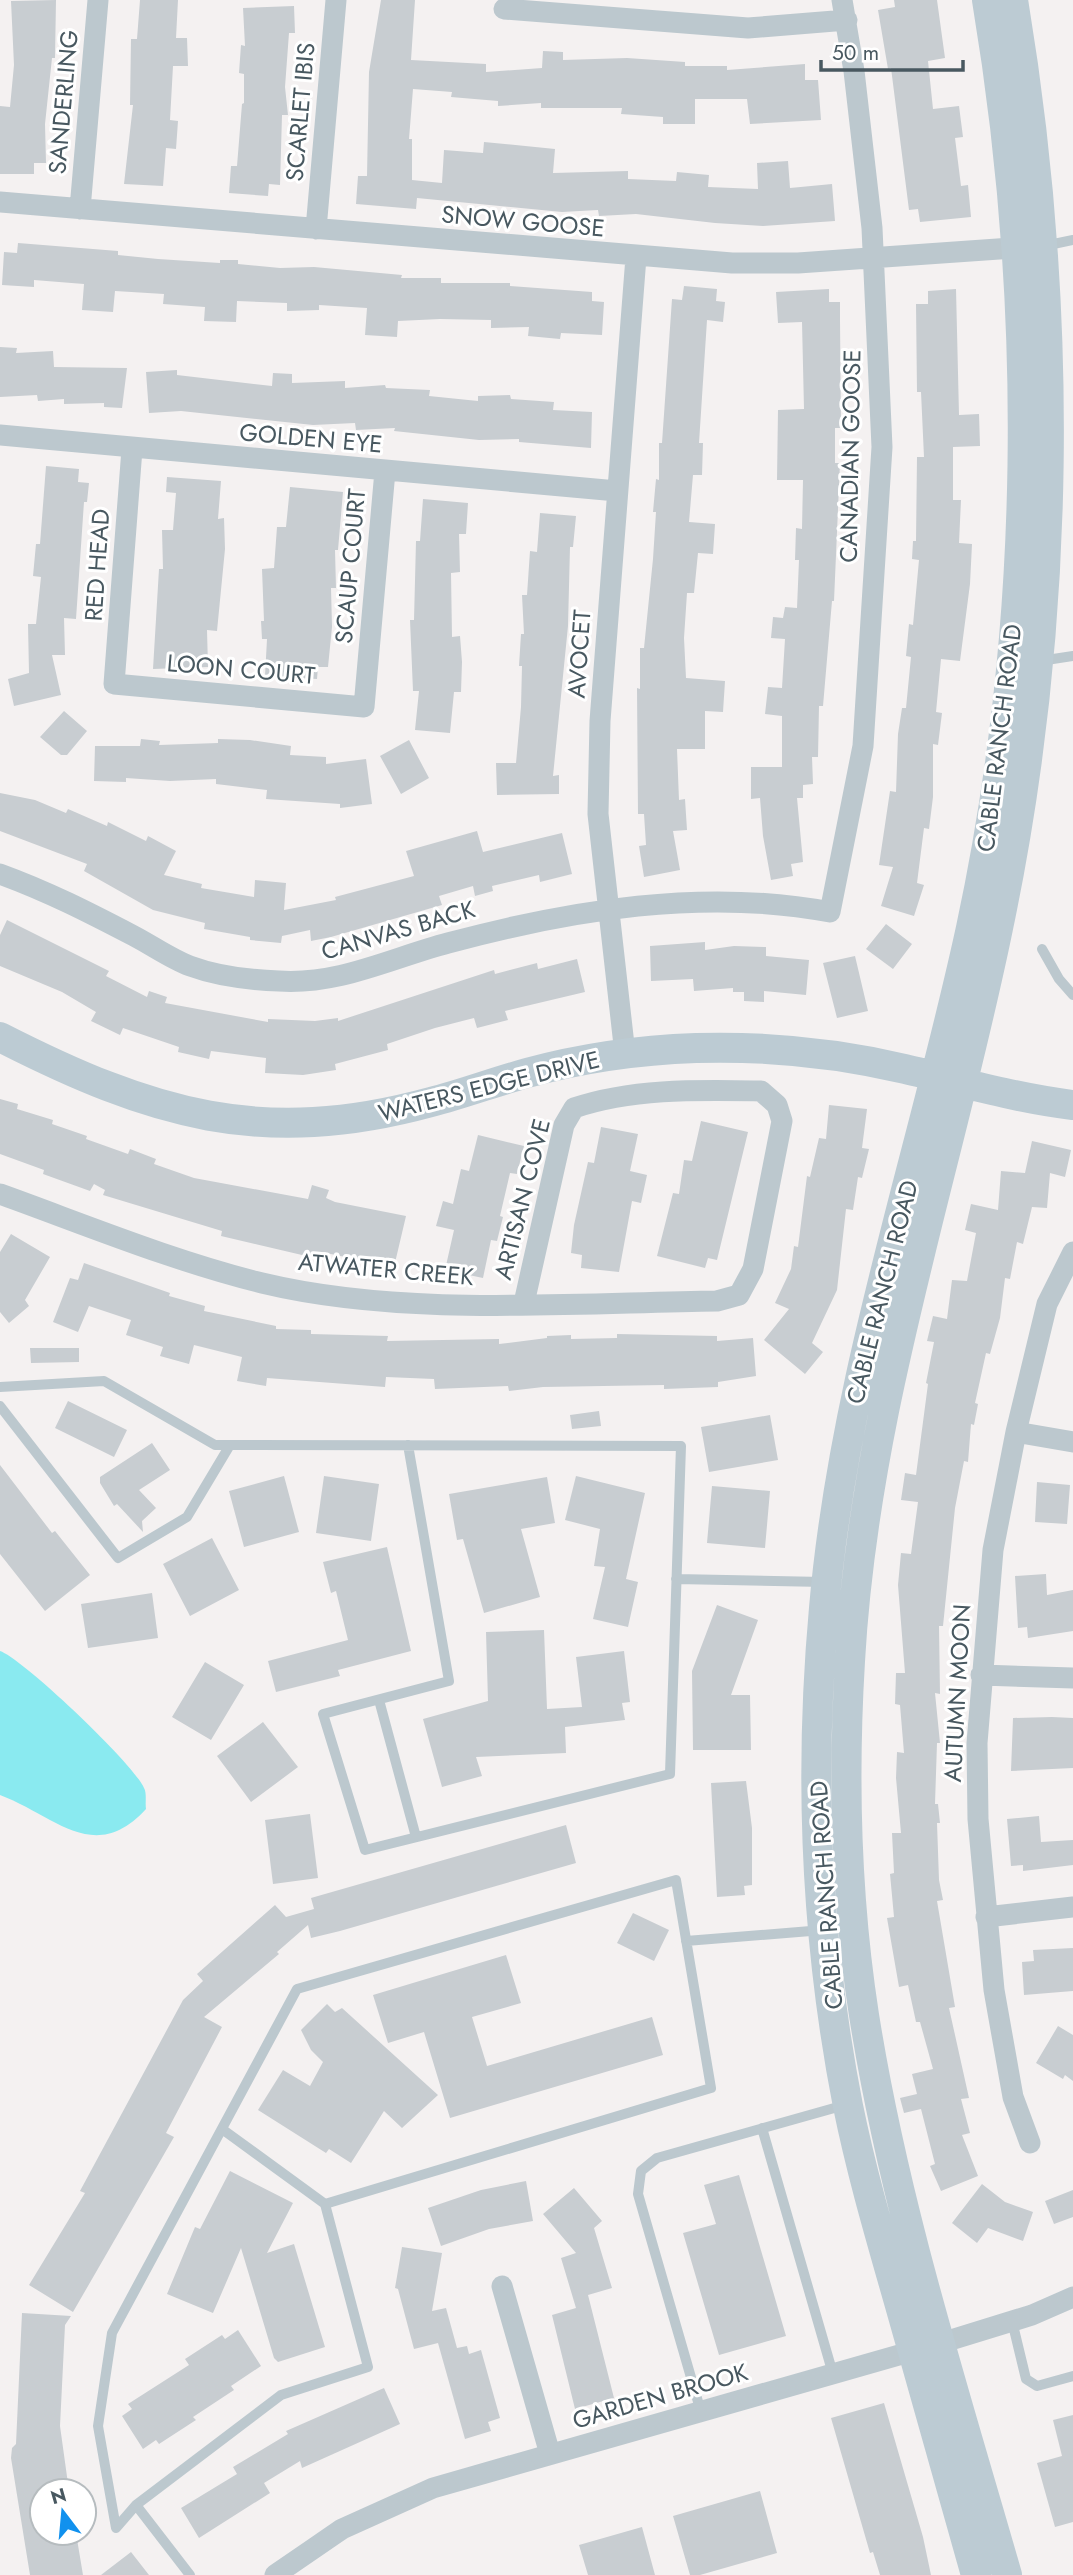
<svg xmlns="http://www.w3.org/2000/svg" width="1073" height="2575" viewBox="0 0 1073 2575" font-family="Jost,sans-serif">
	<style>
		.water { fill: #8aeaf0 }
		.building { fill: #c8cdd1 }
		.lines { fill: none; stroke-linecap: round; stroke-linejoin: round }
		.lane { stroke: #bcc8ce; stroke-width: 10 }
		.street { stroke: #bcc8ce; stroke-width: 21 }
		.secondary { stroke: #bccbd3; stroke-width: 30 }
		.labels { text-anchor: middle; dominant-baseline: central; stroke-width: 6; stroke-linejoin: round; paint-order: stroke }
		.street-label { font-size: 24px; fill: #485860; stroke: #fff }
	</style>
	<rect width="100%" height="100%" fill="#f4f1f1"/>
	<path class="water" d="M0 1651C22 1658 135 1765 144 1788 147 1793 145 1803 146 1809 94 1866 54 1815 0 1795Z"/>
	<path class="building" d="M56 0 55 58H52L45 124 46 163H34V174H0V106L10 107 14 65 11 1Z
		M140 0H178L176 38H187L188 66H173L170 120 178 121 176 149 166 148 163 186 124 184 133 105H130L131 39H137Z
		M381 0H415L411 60 486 64V72L542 68 543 51 563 52V60L627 58 685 62V66H727V70L805 64V80H818L821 120 750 124 747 99H695V124H663V117L621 114 622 108H541V103L498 106V101L451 97 452 92 413 89 409 139H412V180L442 183 444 150 483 153 484 142 555 149 553 173 628 171V179L676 181 677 172 709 175 708 187 758 189 757 163 788 161 790 188 832 184 835 221 763 226 715 223 636 214 599 216 598 210 562 212 417 198 416 209 356 204 358 176H367L369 72Z
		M894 0H937L945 58 928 61 933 109 959 106 963 137 955 138 961 186 968 185 971 217 920 222 918 209 909 210 891 68 888 69 878 10 895 7Z
		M294 6 295 33H289L285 87 288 115H282L280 185 269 184 268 196 229 193 231 166H237L242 104 244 103V74L239 73 241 45 245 46 243 8Z
		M18 243 118 251V255L158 259 220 263V260H238V264L280 268 314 267 402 275 401 278H441V283H510V286L592 292V301L604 302 602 335 561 333 560 339 528 336 529 327 491 328V320L440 319 398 321 397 337 365 335 367 308 319 305V310L287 311V303L237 301 236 322 204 321 205 307 163 304 164 294 115 291 113 312 82 310 84 284 34 280V287L2 285 4 252 17 253Z
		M684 286 717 289 716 301 725 302 723 322 707 320 699 443H703L702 475H693L689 522 715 524 713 554 698 553 694 593H687L684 638 686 678 725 681 723 712 705 711V749H677L679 800 685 799 687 830 673 831 680 870 644 877 639 846 646 845 644 814H638L637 688 640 689V648H644L653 559 656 512H653L656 479 659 480V443H662L672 299 682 300Z
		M829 289V302H840V320L841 428H835V463H840L834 601H832L823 706H819L818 757H812L813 784 803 785V798H797L803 862 791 864 793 876 771 880 763 836 760 798 751 799V767H782V716L765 714 768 687 782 688 785 639 771 638 773 617 783 618 785 607 797 608 799 560H795L796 528 802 529 803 480H777L778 410 804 409 802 322 778 323 776 292Z
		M956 289 959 415 979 414 980 446 953 447V500H961L959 543 972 544 970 584 960 661 941 659 936 712 942 713 938 745 933 744V797L929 829 924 828 917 883 924 885 914 916 881 906 893 867 879 865 890 791 896 792 898 734 902 708H906L911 657 906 656 909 624 913 625 919 560 912 559 913 541H916L917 457H924L921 392H917L916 304H928V291Z
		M0 347 17 348 16 353 53 351 54 367 127 368 122 408 104 407V403L64 404V399L38 401 37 395 0 397Z
		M177 370V375L272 386 273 373 292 374V383L345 381V388L385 385 386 388 430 390 429 396 478 401V396L510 395 511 399 554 402 553 410 592 412 591 448 519 442V439L479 440 394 431 395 428 356 430 355 423 313 425 181 411 149 413 146 372Z
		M46 466 79 469 78 482 89 483 87 502H84L76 619 64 618 65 655H52L61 695 14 706 8 679 29 673 28 624H36L41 577 33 576 36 544H40Z
		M167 477 221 481 218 519 224 518 225 549 217 631 207 630 208 667 153 669 159 569H163L162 530H173L176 493 166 492Z
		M290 487 343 492 338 550H335L336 588H331L332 627 328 667H318L317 679 265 676 267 639H262L261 621H264L262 569 274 568 277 527H286Z
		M423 499 468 503 466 534H459L460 572 451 573 452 637 460 636 462 662 461 692H454L450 733 415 730 419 691H413L410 620H414L416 541H420Z
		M540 513 576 516 573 547H570L568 626 553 776 559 775V794L497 795 496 763H516L521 707 522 666H519L521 634H524L522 595H527L530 551 537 552Z
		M64 711 87 731 67 755H61L40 737Z
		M141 739 160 741 159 745 218 743V739L250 740 291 746 290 755 326 757V764L366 759 372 804 340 808V804L266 799 267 790 216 784V779L170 781 126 778V782L94 781 95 746H140Z
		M409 740 429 778 401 794 380 756Z
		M0 793 35 800 66 813 68 809 107 826 108 822 146 841 148 836 176 851 164 875 202 884 201 888 254 897 255 880 286 883 284 910 336 900 335 897 414 876 406 851 477 831 483 852 562 833 572 874 540 882 539 875 492 886 493 891 475 896 473 886 439 896 442 905 331 937 311 941 310 930 282 936 281 943 250 940V937L204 929 205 923 153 910 84 871 87 864 0 831Z
		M7 920 109 971 106 976 147 997 149 991 167 997 165 1003 268 1022V1019L315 1021 338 1018V1021L494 970 495 974 537 963 538 969 577 959 585 992 505 1011 508 1020 477 1028 474 1018 435 1028 387 1044 388 1050 335 1064 336 1070 303 1075 265 1073 266 1058 211 1051 209 1059 178 1052 179 1047 123 1028 120 1035 91 1021 96 1012 62 992 0 966V935Z
		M886 924 912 944 893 969 866 949Z
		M705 942V950L734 946 766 947V956L809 960 806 995 764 991V1002L744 1001V992H733V988L694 991 693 979 651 981 650 946Z
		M855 956 868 1011 837 1018 823 963Z
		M0 1099 18 1104 17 1109 53 1120 52 1124 87 1136 86 1139 128 1154 130 1149 156 1159 154 1164 194 1178 308 1199 312 1185 329 1190 326 1198 335 1202 406 1216 394 1267 321 1252 319 1259 221 1236 222 1231 103 1195 105 1190 94 1184 90 1191 43 1174 44 1170 0 1154Z
		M829 1105 867 1109 862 1148 869 1149 862 1178 858 1177 853 1210 846 1209 837 1290 812 1343 823 1352 805 1374 764 1340 789 1309 775 1303 791 1269 794 1246 798 1247 807 1176 810 1177 819 1138 826 1139Z
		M701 1121 748 1132 717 1260 708 1258 705 1268 657 1256 673 1193 679 1194 684 1160 692 1161Z
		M601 1127 638 1134 630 1171 647 1175 641 1203 632 1201 619 1272 581 1268 582 1255 571 1253 574 1225 588 1162 594 1163Z
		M478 1135 524 1146 517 1174 510 1173 500 1216 503 1217 497 1241 491 1240 483 1278 445 1270 454 1230 436 1226 443 1201 453 1204 461 1169 469 1171Z
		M1032 1141 1071 1150 1065 1177 1050 1173 1047 1208 1032 1207 1023 1244 1017 1242 1010 1279 1005 1278 1000 1318 990 1354 986 1353 975 1403 978 1404 974 1425 971 1424 968 1462 964 1461 955 1508 943 1626H939L940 1694 935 1693 940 1743H937L935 1804H938L940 1823H937L939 1880 943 1900 937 1901 955 2007 949 2008 969 2098 961 2099 970 2133 962 2135 978 2176 941 2191 930 2166 935 2164 921 2109 904 2113 900 2098 917 2094 912 2074 933 2069 920 2022H916L908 1985 899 1987 887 1918 894 1917 890 1874 894 1873 892 1833H901L896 1778 897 1752 904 1753 900 1705 895 1704 896 1673H905L898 1585 901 1553 911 1554 918 1502 901 1500 905 1473 916 1475 928 1384 926 1383 934 1342 927 1341 933 1316 947 1319 952 1280 967 1281 976 1233 965 1230 971 1204 998 1210 1001 1171 1025 1173Z
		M11 1234 50 1257 25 1300 29 1306 9 1323 0 1312V1252Z
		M84 1263 170 1293 169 1296 205 1306 204 1311 276 1326V1329L311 1330V1334L388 1336 387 1341 499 1339V1344L547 1338V1336L571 1335V1339L617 1338V1334L717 1336V1341L753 1338 756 1376 718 1382V1387L664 1389V1385L543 1387 509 1391 508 1386 435 1389 434 1379 386 1377 385 1387 267 1378 266 1386 237 1381 242 1357 194 1345 189 1364 160 1356 163 1347 126 1335 131 1320 89 1306 78 1332 53 1322 70 1278 78 1280Z
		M30 1348H79V1362L31 1363Z
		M68 1401 127 1430 114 1457 55 1428Z
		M599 1411 601 1426 572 1429 570 1415Z
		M770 1415 778 1460 709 1472 701 1427Z
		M152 1443 170 1470 139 1490 156 1508 142 1521 143 1532 117 1504 114 1506 100 1483V1477Z
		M0 1465 52 1533 55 1531 90 1575 45 1611 0 1554Z
		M284 1476 299 1532 244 1547 229 1491Z
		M324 1476 379 1484 371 1541 316 1533Z
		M576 1476 645 1493 626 1579 638 1582 628 1627 593 1619 605 1567 594 1566 600 1529 565 1520Z
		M547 1477 555 1523 521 1529 540 1597 484 1613 463 1539 457 1540 449 1494Z
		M1037 1482 1070 1485 1067 1524 1035 1522Z
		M712 1486 770 1491 765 1548 707 1543Z
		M212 1538 239 1590 190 1616 163 1564Z
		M387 1547 411 1651 338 1670 340 1676 276 1692 268 1661 348 1640 336 1591 331 1593 323 1562Z
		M1046 1574 1047 1595 1073 1590V1631L1028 1638 1027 1627 1018 1628 1015 1576Z
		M152 1593 158 1638 88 1648 81 1604Z
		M717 1605 758 1620 731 1695H750L751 1750H693L692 1671Z
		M544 1630 547 1709 582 1707 576 1657 624 1651 630 1702 622 1703 625 1720 565 1727 566 1753 476 1757 482 1776 442 1787 423 1719 488 1701 486 1632Z
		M205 1662 244 1685 211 1740 172 1717Z
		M1052 1717 1073 1718V1768L1011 1771 1013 1718Z
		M263 1722 298 1767 251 1802 217 1756Z
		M746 1781 752 1828V1885L744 1886 745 1895 717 1897 711 1783Z
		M310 1814 318 1878 273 1884 265 1820Z
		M1039 1816 1041 1842 1073 1840V1865L1023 1871V1865L1011 1866 1007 1819Z
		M566 1825 576 1863 340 1931 311 1938 308 1925 277 1952 279 1954 204 2017 222 2027 166 2133 174 2137 73 2312 29 2285 85 2193 80 2191 183 2000 203 1981 197 1974 275 1905 286 1917 314 1909 311 1898Z
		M633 1913 669 1930 654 1961 617 1943Z
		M1073 1948V1991L1024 1995 1022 1962 1034 1961 1033 1950Z
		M506 1955 521 2003 472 2017 487 2066 652 2017 663 2055 450 2118 424 2032 388 2043 373 1995Z
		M327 2004 335 2012 342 2008 438 2095 402 2128 384 2111 351 2163 329 2149 326 2153 258 2110 283 2070 310 2086 323 2062 311 2050 301 2030Z
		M1058 2026 1073 2035V2081L1065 2075 1063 2079 1036 2063Z
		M230 2171 293 2203 267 2253 294 2244 325 2347 278 2362 274 2358 241 2248 213 2313 167 2294 195 2227 200 2229Z
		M739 2175 786 2336 719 2355 683 2233 716 2224 704 2185Z
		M526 2181 533 2221 489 2229 441 2246 428 2208 481 2190Z
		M982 2184 1005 2202 1033 2212 1023 2241 988 2228 977 2243 952 2223Z
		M574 2188 602 2221 594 2228 612 2288 588 2295 614 2398 575 2409 552 2315 576 2308 561 2258 576 2253 543 2214Z
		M1073 2190V2217L1054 2224 1045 2201Z
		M402 2247 442 2253 432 2311 446 2308 457 2348 467 2346 469 2354 481 2350 500 2418 488 2422 491 2431 465 2439 438 2343 414 2349 398 2289 395 2288Z
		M22 2313 71 2316 65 2325 60 2426 69 2491H42V2533H76L83 2575H30L11 2458 12 2448 16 2444Z
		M238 2330 261 2366 231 2386 234 2390 193 2417 196 2420 159 2444 156 2440 143 2449 122 2416 132 2409 128 2404 189 2365 185 2359 222 2335 225 2339Z
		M384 2388 400 2424 302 2468 300 2461 264 2483 270 2493 199 2538 181 2508 237 2474 233 2467 288 2434 286 2431Z
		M884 2403 923 2537 931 2575H880L873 2552 870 2553 831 2418Z
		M1073 2415V2522L1055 2527 1037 2463 1062 2456 1053 2420Z
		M760 2491 777 2553 700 2575H690L673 2516Z
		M642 2527 655 2575H588L579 2545Z
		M131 2552 149 2575H101Z"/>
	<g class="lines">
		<path class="lane" d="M1044 246 1073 240
			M1040 661 1073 656
			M1042 949 1059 979 1073 995
			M0 1387 104 1381 215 1445H230L681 1446 670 1774 365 1850 323 1714 449 1681 408 1445
			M0 1406 118 1558 187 1517 230 1445
			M676 1579 824 1582
			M379 1700 416 1837
			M676 1880 711 2088 325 2204 368 2367 281 2395 136 2505 116 2528 98 2426 112 2333 297 1989Z
			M686 1941 823 1930
			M762 2128 833 2374
			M222 2129 325 2204
			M1012 2321 1026 2379 1037 2386 1073 2376
			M701 2412 638 2194 641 2171 657 2158 845 2105
			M136 2505 190 2575"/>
		<path class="street" d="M504 9 748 28 847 20
			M0 202 732 263H798L1027 247
			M80 209 98 0
			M316 229 336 0
			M0 435 617 491
			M132 449 114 684 364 707 385 471
			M0 874C47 891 90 913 134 936 153 946 171 959 190 966 217 976 251 980 279 981 339 985 391 958 448 943 571 910 704 888 830 912L863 746 882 447 872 228 854 71 842 0
			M625 1054 598 814 600 721 636 257
			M0 1194C86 1225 173 1261 262 1283 403 1317 571 1303 717 1301L739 1295 753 1269 782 1121 777 1105 761 1091C699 1090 633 1088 574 1108L564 1125 524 1303
			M1016 1432 1073 1442
			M981 1675 1073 1678
			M986 1917 1073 1907
			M1030 2143 1013 2097 994 1990 978 1819 977 1743 993 1550 1016 1432 1047 1304 1073 1252
			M502 2286 550 2454
			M275 2575 342 2529 433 2488 941 2343 1032 2315 1073 2297"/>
		<path class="secondary" d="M0 1037C151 1114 262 1148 431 1102 463 1094 494 1082 527 1073 582 1058 639 1050 696 1048 766 1046 837 1053 905 1069 961 1082 1015 1098 1073 1105
			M976 2575C951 2486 926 2398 901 2309 882 2242 862 2175 848 2106 816 1943 809 1773 824 1608 844 1376 922 1155 971 928 1036 625 1038 305 987 0
			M1007 2575C954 2390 894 2205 864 2015 846 1899 843 1778 850 1661 864 1410 948 1172 998 928 1062 624 1064 306 1013 0"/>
	</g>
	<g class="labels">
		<g class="street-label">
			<text transform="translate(63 102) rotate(-85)">SANDERLING</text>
			<text transform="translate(300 112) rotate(-85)">SCARLET IBIS</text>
			<text transform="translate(523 221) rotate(5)">SNOW GOOSE</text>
			<text transform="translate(311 438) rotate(5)">GOLDEN EYE</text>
			<text transform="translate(850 456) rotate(-89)">CANADIAN GOOSE</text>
			<text transform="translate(97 565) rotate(-86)">RED HEAD</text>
			<text transform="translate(350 566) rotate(-85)">SCAUP COURT</text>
			<text transform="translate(579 654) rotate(-86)">AVOCET</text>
			<text transform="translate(241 669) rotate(5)">LOON COURT</text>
			<text transform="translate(999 738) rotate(-83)">CABLE RANCH ROAD</text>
			<text transform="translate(398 930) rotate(-16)">CANVAS BACK</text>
			<text transform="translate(489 1086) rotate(-14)">WATERS EDGE DRIVE</text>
			<text transform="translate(522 1199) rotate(-76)">ARTISAN COVE</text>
			<text transform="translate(386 1269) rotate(5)">ATWATER CREEK</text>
			<text transform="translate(882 1292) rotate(-76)">CABLE RANCH ROAD</text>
			<text transform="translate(957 1693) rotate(-87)">AUTUMN MOON</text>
			<text transform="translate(826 1895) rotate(-94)">CABLE RANCH ROAD</text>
			<text transform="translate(660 2396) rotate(-16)">GARDEN BROOK</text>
		</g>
	</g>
	<g transform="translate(63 2512) rotate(344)"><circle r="33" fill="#ffffff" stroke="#b6bcbf" stroke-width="2"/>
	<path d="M0-5L12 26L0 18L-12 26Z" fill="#1191ee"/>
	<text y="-10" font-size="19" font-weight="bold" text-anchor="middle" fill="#485860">N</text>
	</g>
	<path d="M821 60v10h142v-10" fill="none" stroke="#485860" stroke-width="3.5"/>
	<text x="832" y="60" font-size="21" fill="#485860" stroke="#ffffff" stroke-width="5" paint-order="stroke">50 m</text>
</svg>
